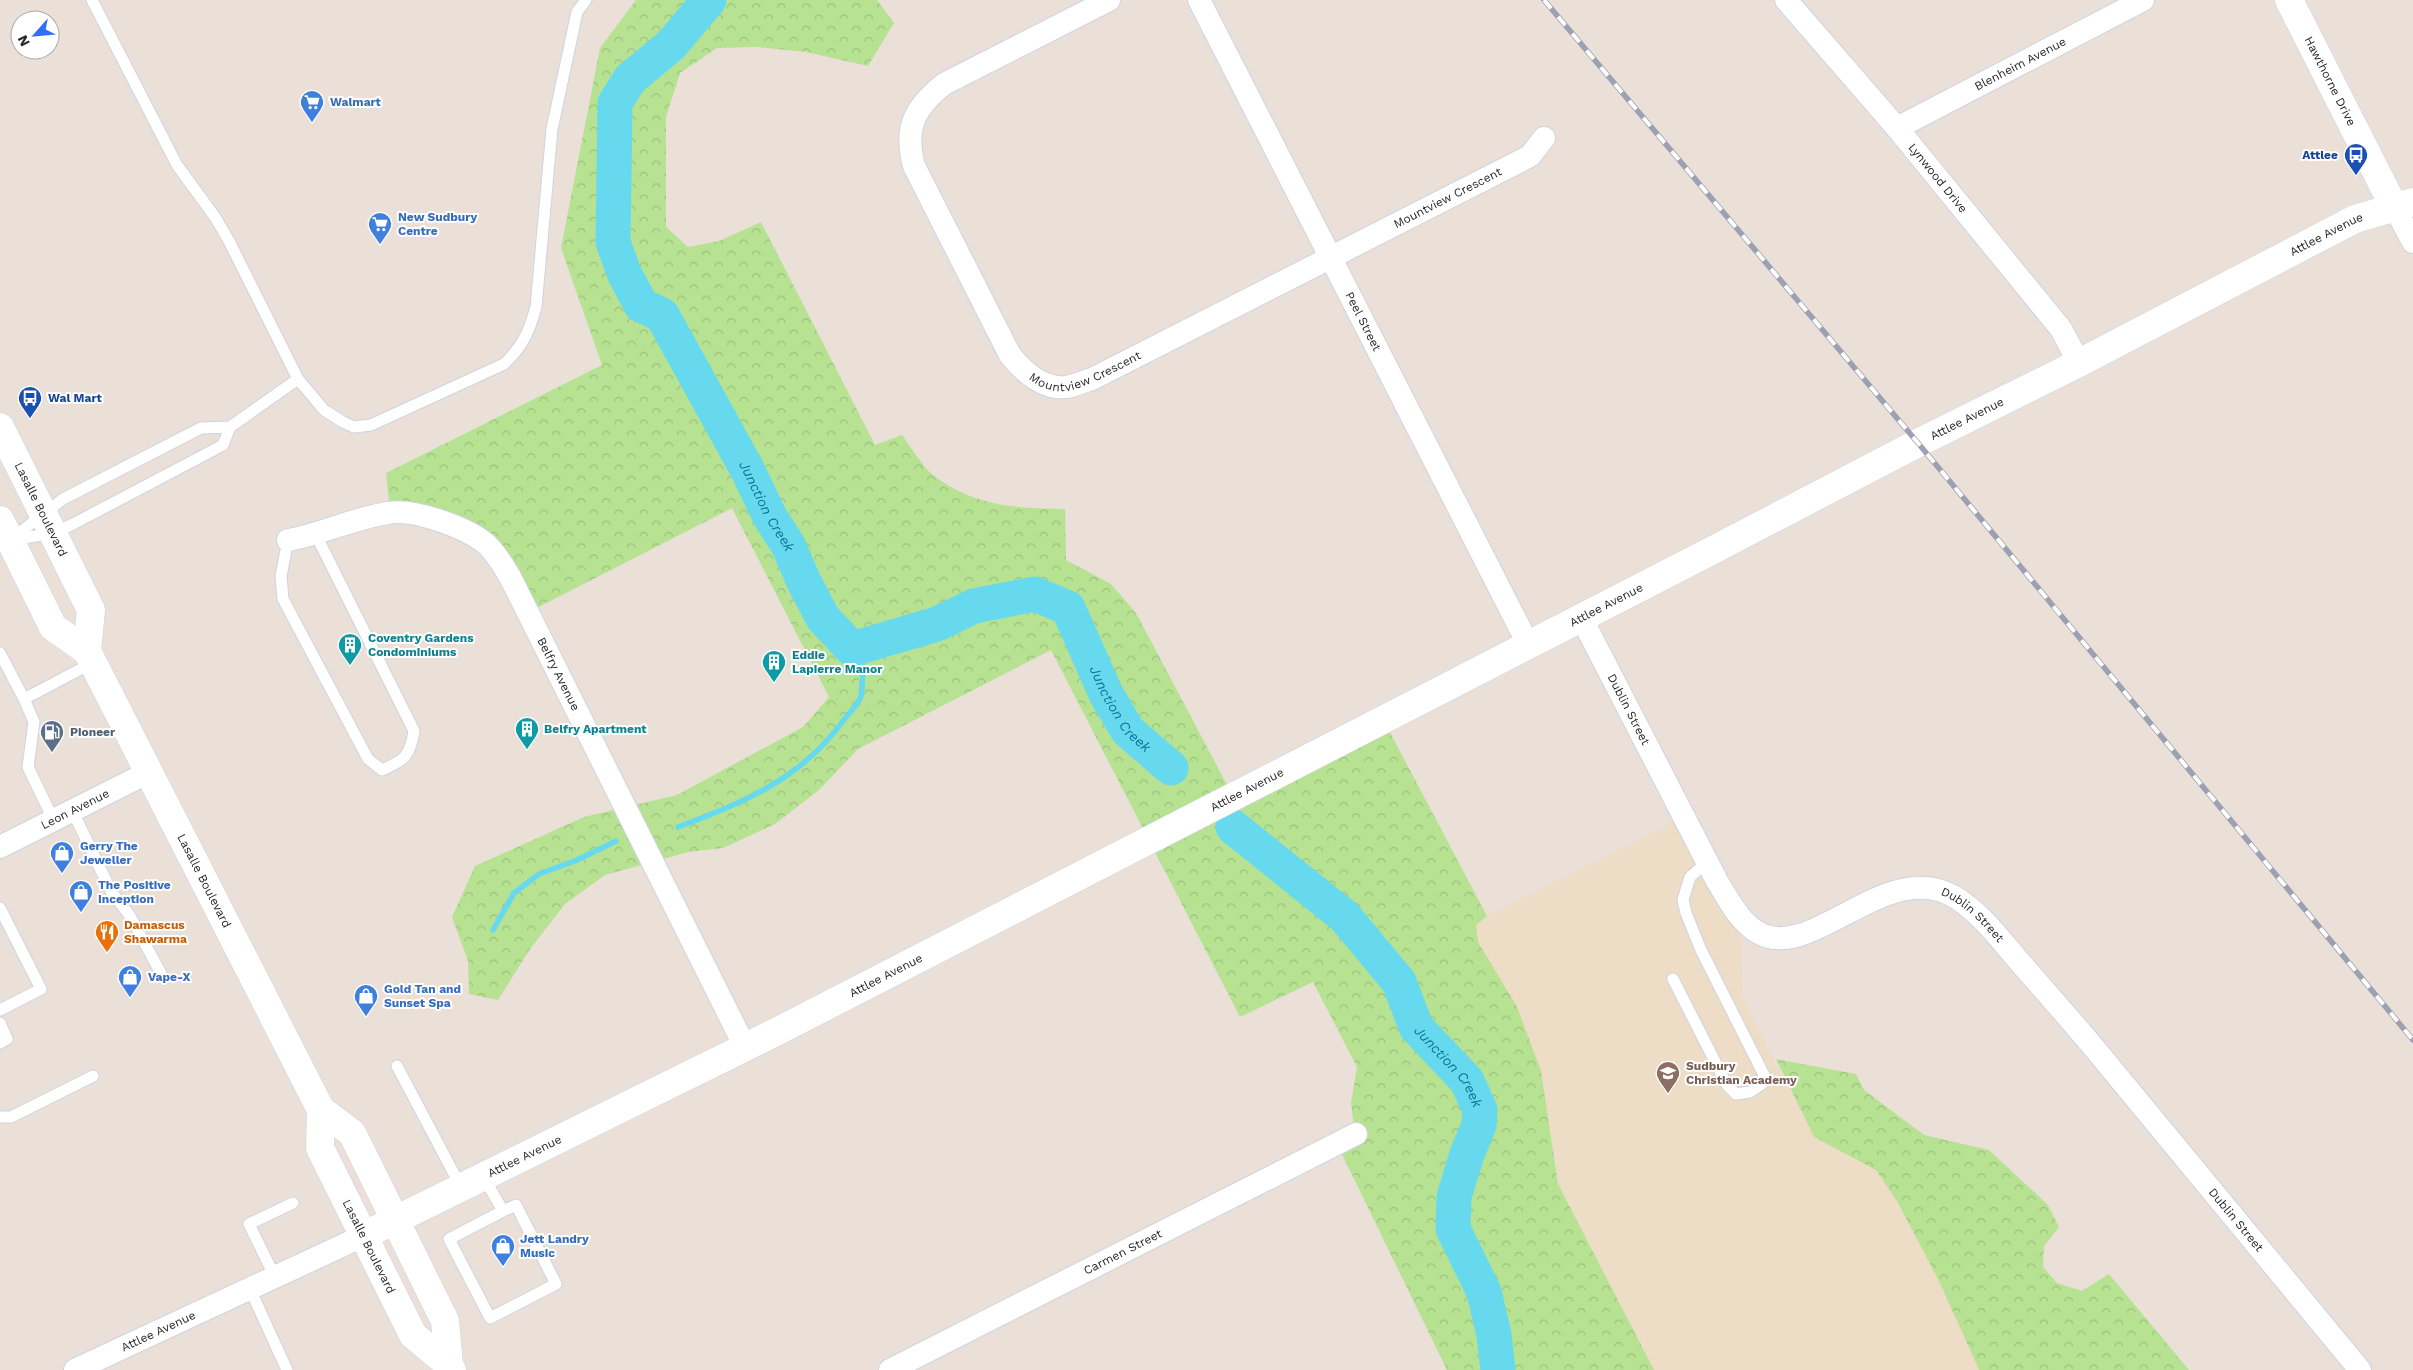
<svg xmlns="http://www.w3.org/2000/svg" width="2413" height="1370" viewBox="0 0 2413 1370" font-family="'Work Sans',sans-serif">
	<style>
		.education { fill: #eddcc6 }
		.forest { fill: url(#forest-crowns) }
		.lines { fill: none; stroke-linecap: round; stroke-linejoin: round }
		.stream { stroke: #67d9ef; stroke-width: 5.5 }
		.river { stroke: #67d9ef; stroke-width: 35 }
		.service-casing { stroke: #cdd3e1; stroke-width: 13 }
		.minor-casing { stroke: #cdd3e1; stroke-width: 24 }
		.tertiary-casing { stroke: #cdd3e1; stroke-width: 29 }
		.secondary-casing { stroke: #cdd3e1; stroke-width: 29 }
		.service { stroke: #fff; stroke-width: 11 }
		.minor { stroke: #fff; stroke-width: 22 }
		.tertiary { stroke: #fff; stroke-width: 28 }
		.secondary { stroke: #fff; stroke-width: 28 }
		.rail-casing { stroke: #9ba1b2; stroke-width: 5.5 }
		.rail { stroke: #fff; stroke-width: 4; stroke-dasharray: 11; stroke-linecap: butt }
		.labels { text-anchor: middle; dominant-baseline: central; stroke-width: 4; stroke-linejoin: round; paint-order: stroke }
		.street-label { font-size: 12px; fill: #272727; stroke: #fff }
		.shop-label { font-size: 12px; font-weight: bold; fill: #366cbe; stroke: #fff; text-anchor: start }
		.transit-label { font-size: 12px; font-weight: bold; fill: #164399; stroke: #fff; text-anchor: end }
		.culture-label { font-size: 12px; font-weight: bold; fill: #0d838f; stroke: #fff; text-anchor: start }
		.service-label { font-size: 12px; font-weight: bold; fill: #4e5e75; stroke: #fff; text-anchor: start }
		.food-label { font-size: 12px; font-weight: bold; fill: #c56008; stroke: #fff; text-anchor: start }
		.education-label { font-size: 12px; font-weight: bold; fill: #785e54; stroke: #fff; text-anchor: start }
		.water-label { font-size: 14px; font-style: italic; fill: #0b7597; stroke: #fff }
	</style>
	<defs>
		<pattern id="forest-crowns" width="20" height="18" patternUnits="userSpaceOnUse" patternTransform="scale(1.25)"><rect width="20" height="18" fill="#b6e292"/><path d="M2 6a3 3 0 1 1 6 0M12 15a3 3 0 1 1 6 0" fill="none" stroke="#9cc27e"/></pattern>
	</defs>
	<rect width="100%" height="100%" fill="#eae0d8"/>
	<path class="education" d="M1685 817 1741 914 1742 995 1814 1137 1876 1170 1897 1201 1940 1283 1979 1370H1654L1558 1184 1541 1071 1517 1007 1478 942 1476 925 1487 916Z"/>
	<path class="forest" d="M636 0H877L894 23 868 66 806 52 758 47 717 48 680 73 666 117V227L688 247 719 241 761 222 875 445 902 435C911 447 921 465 933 475 973 506 1017 509 1065 509L1066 560 1111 584 1136 613 1234 798 1384 721 1487 916 1476 925 1478 942 1517 1007 1541 1071 1558 1184 1654 1370H1447L1338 1146 1355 1135 1351 1103 1357 1067 1313 982 1240 1017 1051 650 858 749 819 790 775 824 723 848 688 852 605 875 565 904 530 949 498 1000 469 994 468 961 452 917 475 866 584 817 677 795 803 727 829 697 732 508 529 612 487 542 390 510 386 473 602 365 561 248 600 48Z
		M1776 1059 1856 1074 1864 1090 1924 1135 1989 1150 2048 1205 2059 1227 2044 1246 2043 1267 2057 1283 2082 1291 2109 1274 2189 1370H1979L1940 1283 1897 1201 1876 1170 1814 1137Z"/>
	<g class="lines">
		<path class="stream" d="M678 827C744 802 800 780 843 721 848 714 859 704 861 696 864 681 862 662 862 646
			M493 930 514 893 539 874 577 860 616 841"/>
		<g class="river">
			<path id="s1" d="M709 0 671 45 630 79 615 103 613 242 624 273 641 305 662 315 748 471 770 517 788 545 804 582 823 618 852 649 937 624 974 606 1035 594 1068 608 1106 694 1128 731 1171 768"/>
			<path id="s2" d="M1233 827 1345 917 1399 982 1416 1027 1467 1081 1480 1110 1479 1125 1467 1154 1454 1197 1453 1229 1484 1292 1494 1335 1498 1370"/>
		</g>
		<g class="service-casing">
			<path id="service" d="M92 0 177 165 215 217 229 241 298 379 324 410 343 422 354 427 371 425 504 364C523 346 529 332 536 307L552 129 577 12 586 0
				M10 540 63 499 201 428 230 427 298 379
				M12 540 54 533 75 523 223 445 230 427
				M288 540 281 576 283 599 368 759 382 770C405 760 410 756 414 731L316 535
				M0 653 24 699 94 662
				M24 699 34 722 28 767 54 821
				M73 812 111 891 130 916 164 979
				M0 908 41 989 0 1010
				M1673 979 1727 1085 1736 1094 1750 1092 1762 1084 1764 1075 1701 950 1686 913 1683 900 1690 877 1707 862
				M0 1023 7 1039 0 1043
				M397 1066 461 1187
				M0 1117H11L93 1076
				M483 1176 503 1211 449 1239 490 1318 556 1284 516 1205 503 1211
				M275 1277 249 1224 293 1203
				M250 1289 287 1370"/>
		</g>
		<g class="minor-casing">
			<g id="minor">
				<path id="s3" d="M1109 0 944 84C914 108 904 128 914 166L1010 355C1023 371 1043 390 1066 387 1075 386 1084 381 1092 379L1530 156 1544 138"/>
				<path id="s4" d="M1199 0 1528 644"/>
				<path id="s5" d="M1786 0 1897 128 2061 329 2079 363"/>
				<path id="s6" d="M1897 128 2143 0"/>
				<path d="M2394 207 2413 242"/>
				<path id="s7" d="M288 540C322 534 354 518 388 513 413 508 465 527 485 543 496 552 503 566 510 577L745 1047"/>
				<path id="s8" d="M1581 617 1717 881C1729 900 1739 922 1759 933 1813 963 1889 853 1958 899 1982 915 2000 939 2018 960 2044 990 2070 1019 2095 1049 2183 1156 2272 1263 2360 1370"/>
				<path id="s9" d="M0 847 149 772"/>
				<path id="s10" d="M75 1370 365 1235"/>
				<path id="s11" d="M890 1370 1356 1134"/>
			</g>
		</g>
		<g class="tertiary-casing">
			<g id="tertiary">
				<path id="s12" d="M2289 0 2394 207"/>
				<path id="s13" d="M365 1235 774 1033 1715 549 1918 443 2079 363 2355 219 2413 202"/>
			</g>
		</g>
		<g class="secondary-casing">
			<g id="secondary">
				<path id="s14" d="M0 427 91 610 87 651"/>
				<path id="s15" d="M0 520 53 627 87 651 321 1110 352 1133 445 1321 449 1365 452 1370"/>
				<path id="s16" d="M321 1110 320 1148 413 1335 449 1365"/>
			</g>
		</g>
		<use href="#service" class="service"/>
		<use href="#minor" class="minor"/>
		<use href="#tertiary" class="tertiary"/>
		<use href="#secondary" class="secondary"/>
		<g class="rail-casing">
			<path id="rail" d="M1544 0 1918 443 2413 1040"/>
		</g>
		<use href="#rail" class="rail"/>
	</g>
	<defs>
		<g id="supermarket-pin" transform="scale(1.25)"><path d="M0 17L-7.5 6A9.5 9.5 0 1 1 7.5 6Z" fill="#3f7fe0" stroke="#fff"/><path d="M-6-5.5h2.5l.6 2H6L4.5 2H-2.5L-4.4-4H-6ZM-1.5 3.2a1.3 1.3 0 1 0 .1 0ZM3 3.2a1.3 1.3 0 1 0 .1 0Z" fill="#fff"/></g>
		<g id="bus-pin" transform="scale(1.25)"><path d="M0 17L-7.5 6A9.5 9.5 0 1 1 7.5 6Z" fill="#1a4fb4" stroke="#fff"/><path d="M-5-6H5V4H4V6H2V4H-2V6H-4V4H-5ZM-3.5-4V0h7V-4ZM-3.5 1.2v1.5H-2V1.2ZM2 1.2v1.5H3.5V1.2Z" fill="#fff"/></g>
		<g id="building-pin" transform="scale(1.25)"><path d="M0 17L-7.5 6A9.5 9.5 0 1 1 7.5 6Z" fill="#0f9aa8" stroke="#fff"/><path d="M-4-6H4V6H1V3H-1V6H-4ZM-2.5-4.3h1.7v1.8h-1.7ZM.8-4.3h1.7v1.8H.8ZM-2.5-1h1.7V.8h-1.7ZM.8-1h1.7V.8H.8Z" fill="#fff"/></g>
		<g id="fuel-pin" transform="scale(1.25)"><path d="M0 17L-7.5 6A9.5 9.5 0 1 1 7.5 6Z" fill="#5c6f8a" stroke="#fff"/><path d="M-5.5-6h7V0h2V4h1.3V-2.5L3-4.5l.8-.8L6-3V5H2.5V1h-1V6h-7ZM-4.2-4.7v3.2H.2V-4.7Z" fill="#fff"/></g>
		<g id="shop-pin" transform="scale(1.25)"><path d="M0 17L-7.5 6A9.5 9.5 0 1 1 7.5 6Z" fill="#3f7fe0" stroke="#fff"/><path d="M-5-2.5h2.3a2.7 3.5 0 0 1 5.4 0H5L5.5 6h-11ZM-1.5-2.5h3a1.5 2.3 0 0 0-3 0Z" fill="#fff"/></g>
		<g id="restaurant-pin" transform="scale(1.25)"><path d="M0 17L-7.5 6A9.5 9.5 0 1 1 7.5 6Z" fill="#e8710a" stroke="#fff"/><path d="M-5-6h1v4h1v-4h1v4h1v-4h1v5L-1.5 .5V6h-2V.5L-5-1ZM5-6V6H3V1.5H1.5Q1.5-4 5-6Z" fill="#fff"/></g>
		<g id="school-pin" transform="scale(1.25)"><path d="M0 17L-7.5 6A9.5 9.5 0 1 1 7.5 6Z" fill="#8d6e63" stroke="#fff"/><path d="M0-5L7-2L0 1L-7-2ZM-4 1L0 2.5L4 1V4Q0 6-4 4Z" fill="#fff"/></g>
	</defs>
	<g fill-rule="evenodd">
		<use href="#supermarket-pin" x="312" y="102"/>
		<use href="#bus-pin" x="2356" y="155"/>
		<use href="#supermarket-pin" x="380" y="224"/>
		<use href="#bus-pin" x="30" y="398"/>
		<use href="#building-pin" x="350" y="645"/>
		<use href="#building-pin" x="774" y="662"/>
		<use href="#building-pin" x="527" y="729"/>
		<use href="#fuel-pin" x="52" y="732"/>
		<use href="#shop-pin" x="62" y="853"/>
		<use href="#shop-pin" x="81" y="892"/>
		<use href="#restaurant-pin" x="107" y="932"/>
		<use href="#shop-pin" x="130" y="977"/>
		<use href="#shop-pin" x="366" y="996"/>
		<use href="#school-pin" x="1668" y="1073"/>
		<use href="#shop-pin" x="503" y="1246"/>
	</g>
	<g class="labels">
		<g class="street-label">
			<text stroke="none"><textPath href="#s6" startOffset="139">Blenheim Avenue</textPath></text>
			<text stroke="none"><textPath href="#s12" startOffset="91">Hawthorne Drive</textPath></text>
			<text stroke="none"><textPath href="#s5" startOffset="234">Lynwood Drive</textPath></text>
			<text stroke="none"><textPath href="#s3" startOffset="985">Mountview Crescent</textPath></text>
			<text stroke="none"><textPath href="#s13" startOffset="2202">Attlee Avenue</textPath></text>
			<text stroke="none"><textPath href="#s4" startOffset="361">Peel Street</textPath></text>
			<text stroke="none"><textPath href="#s3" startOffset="580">Mountview Crescent</textPath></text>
			<text stroke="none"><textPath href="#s13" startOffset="1798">Attlee Avenue</textPath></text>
			<text stroke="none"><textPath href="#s14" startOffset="92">Lasalle Boulevard</textPath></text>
			<text stroke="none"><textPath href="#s13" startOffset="1392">Attlee Avenue</textPath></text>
			<text stroke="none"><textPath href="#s7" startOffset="358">Belfry Avenue</textPath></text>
			<text stroke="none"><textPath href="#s8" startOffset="104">Dublin Street</textPath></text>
			<text stroke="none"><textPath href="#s13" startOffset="988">Attlee Avenue</textPath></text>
			<text stroke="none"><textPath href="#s9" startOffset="84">Leon Avenue</textPath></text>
			<text stroke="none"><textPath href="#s15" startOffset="419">Lasalle Boulevard</textPath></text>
			<text stroke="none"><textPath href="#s8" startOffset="598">Dublin Street</textPath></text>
			<text stroke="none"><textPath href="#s13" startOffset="582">Attlee Avenue</textPath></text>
			<text stroke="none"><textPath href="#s13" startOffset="178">Attlee Avenue</textPath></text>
			<text stroke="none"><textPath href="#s8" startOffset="1002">Dublin Street</textPath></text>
			<text stroke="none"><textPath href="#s16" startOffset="148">Lasalle Boulevard</textPath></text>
			<text stroke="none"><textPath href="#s11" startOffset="261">Carmen Street</textPath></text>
			<text stroke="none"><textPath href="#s10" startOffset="92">Attlee Avenue</textPath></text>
		</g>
		<g class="shop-label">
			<text x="330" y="102">Walmart</text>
			<text x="398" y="217">New Sudbury<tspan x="398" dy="14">Centre</tspan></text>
			<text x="80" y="846">Gerry The<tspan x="80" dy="14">Jeweller</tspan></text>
			<text x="98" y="885">The Positive<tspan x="98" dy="14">Inception</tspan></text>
			<text x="148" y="977">Vape-X</text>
			<text x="384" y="989">Gold Tan and<tspan x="384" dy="14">Sunset Spa</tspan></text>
			<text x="520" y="1239">Jett Landry<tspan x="520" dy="14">Music</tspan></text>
		</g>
		<g class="transit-label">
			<text x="2338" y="155">Attlee</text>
			<text x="48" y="398" text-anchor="start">Wal Mart</text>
		</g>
		<g class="culture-label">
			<text x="368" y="638">Coventry Gardens<tspan x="368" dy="14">Condominiums</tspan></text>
			<text x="792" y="655">Eddie<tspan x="792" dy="14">Lapierre Manor</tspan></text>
			<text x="544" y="729">Belfry Apartment</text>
		</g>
		<g class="service-label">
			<text x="70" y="732">Pioneer</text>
		</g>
		<g class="food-label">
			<text x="124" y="925">Damascus<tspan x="124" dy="14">Shawarma</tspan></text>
		</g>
		<g class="education-label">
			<text x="1686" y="1066">Sudbury<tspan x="1686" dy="14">Christian Academy</tspan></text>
		</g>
		<g class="water-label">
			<text stroke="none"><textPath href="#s1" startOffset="590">Junction Creek</textPath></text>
			<text stroke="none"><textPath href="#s1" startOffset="1100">Junction Creek</textPath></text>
			<text stroke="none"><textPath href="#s2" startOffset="328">Junction Creek</textPath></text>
		</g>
	</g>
	<g transform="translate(35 35) rotate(243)"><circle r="24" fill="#ffffff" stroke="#a9a9a9"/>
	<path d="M0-4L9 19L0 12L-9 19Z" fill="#336dfc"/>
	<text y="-8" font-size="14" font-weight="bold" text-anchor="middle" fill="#272727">N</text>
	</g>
</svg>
